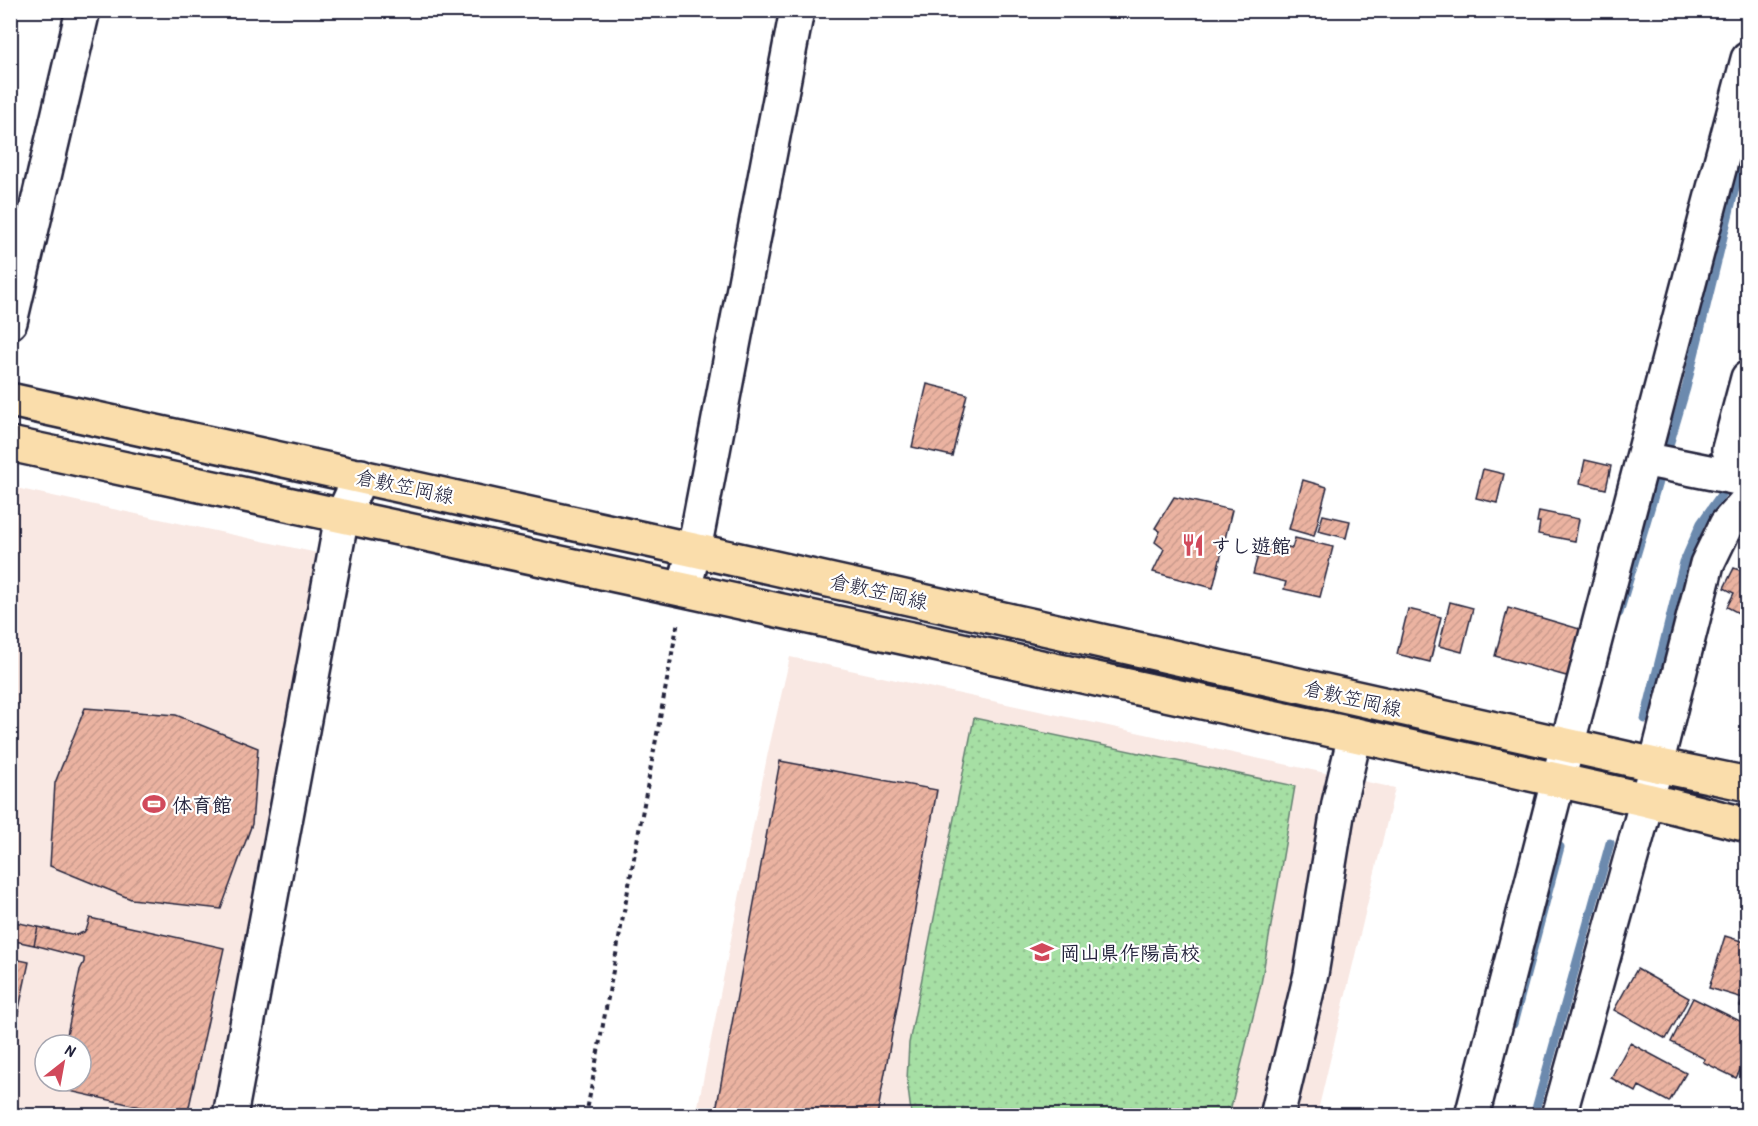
<svg xmlns="http://www.w3.org/2000/svg" width="1758" height="1126" viewBox="0 0 1758 1126" font-family="'Patrick Hand','Klee One',sans-serif">
	<style>
		.built { fill: #f9e8e3; fill-rule: evenodd }
		.park { fill: url(#park-dots); stroke: #648070; stroke-width: 1.5 }
		.lines { fill: none; stroke-linecap: round; stroke-linejoin: round }
		.stream { stroke: #6c8aae; stroke-width: 9 }
		.building { fill: url(#building-hatch); stroke: #22223b; stroke-width: 1.5 }
		.minor-casing { stroke: #22223b; stroke-width: 38 }
		.major-casing { stroke: #22223b; stroke-width: 38 }
		.path { stroke: #22223b; stroke-width: 4; stroke-dasharray: 4.5 4.5; stroke-linecap: butt }
		.minor { stroke: #fff; stroke-width: 33 }
		.major { stroke: #faddab; stroke-width: 33 }
		.labels { text-anchor: middle; dominant-baseline: central; stroke-width: 4.5; stroke-linejoin: round; paint-order: stroke }
		.street-label { font-size: 20px; fill: #22223b; stroke: #fff }
		.poi-label { font-size: 20px; font-weight: bold; fill: #22223b; stroke: #fff; text-anchor: start }
	</style>
	<defs>
		<pattern id="park-dots" width="8" height="8" patternUnits="userSpaceOnUse" patternTransform="scale(1.5)"><rect width="8" height="8" fill="#a6dfa4"/><path d="M2 2h.1M6 6h.1" fill="none" stroke="#8fbf8e" stroke-width="1.8" stroke-linecap="round"/></pattern>
		<pattern id="building-hatch" width="6" height="6" patternUnits="userSpaceOnUse" patternTransform="scale(1.5)"><rect width="6" height="6" fill="#ebb3a1"/><path d="M-1 1l2-2M0 6l6-6M5 7l2-2" fill="none" stroke="#c99a8c"/></pattern>
	</defs>
	<rect width="100%" height="100%" fill="#fff"/>
	<filter id="ink" filterUnits="userSpaceOnUse"><feTurbulence type="fractalNoise" baseFrequency=".0167" numOctaves="2"/><feDisplacementMap in="SourceGraphic" scale="12" xChannelSelector="R" yChannelSelector="G"/><feConvolveMatrix kernelMatrix="1 2 1 2 8 2 1 2 1" color-interpolation-filters="sRGB"/></filter>
	<g filter="url(#ink)">
		<path class="built" d="M11 487 322 554 219 1115 11 1116ZM45 1045H81V1081H45Z
			M790 657 1395 788 1317 1115 696 1116 768 752Z"/>
		<path class="park" d="M974 718 1295 786 1261 984 1229 1115H914L911 1112 907 1080 909 1043Z"/>
		<g class="lines">
			<path class="stream" d="M1619 613 1686 388 1748 135
				M1645 719 1684 562 1701 523 1725 489 1729 485
				M1513 1024 1560 847
				M1534 1116 1610 843"/>
		</g>
		<path class="building" d="M927 384 967 394 952 456 912 447Z
			M1585 460 1611 466 1606 489 1580 483Z
			M1483 469 1504 474 1497 503 1476 498Z
			M1303 480 1327 487 1314 536 1289 529Z
			M1174 497 1232 510 1213 588 1153 572 1164 549 1155 542 1160 531 1155 528Z
			M1539 511 1579 519 1575 541 1538 534 1540 522H1537Z
			M1323 515 1350 521 1346 538 1318 531Z
			M1295 538 1333 547 1320 597 1284 589 1286 582 1253 574 1262 540 1292 548Z
			M1748 566V618L1727 607 1734 593 1724 588 1734 568 1744 572Z
			M1450 602 1473 608 1462 652 1439 646Z
			M1508 608 1583 630 1570 677 1495 656Z
			M1408 609 1441 617 1430 662 1397 654Z
			M85 708 176 715 258 748 252 824 221 909 131 899 50 866 55 783Z
			M780 761 937 790 877 1116H715Z
			M90 918 224 948 187 1116H181L56 1088 58 1081H81V1045H65L80 970 84 962V958L34 945 38 927 76 935 84 932 87 928Z
			M10 921 38 927 34 945 10 940Z
			M1725 936 1748 943V1009L1740 1006 1743 998 1709 988Z
			M10 958 29 962 10 1051Z
			M1637 969 1689 998 1666 1039 1614 1010Z
			M1693 998 1748 1025V1055L1736 1078 1703 1062 1705 1059 1671 1042Z
			M1630 1043 1686 1073 1669 1102 1639 1086 1636 1092 1611 1078Z"/>
		<g class="lines">
			<g class="minor-casing">
				<path id="minor" d="M10 322 83 10
					M1748 378 1729 449 1748 467
					M1643 459 1748 480
					M684 589 694 550 797 10
					M230 1116 342 516 361 476
					M1277 1116 1311 974 1339 803 1355 735
					M1472 1116 1567 746 1748 59
					M1559 1116 1647 800 1707 564 1726 525 1748 500"/>
			</g>
			<g class="major-casing">
				<path id="major" d="M10 400 694 550 1656 765 1748 784
					M10 444 1355 735 1647 800 1748 825"/>
			</g>
			<path class="path" d="M586 1116 678 621"/>
			<use href="#minor" class="minor"/>
			<use href="#major" class="major"/>
		</g>
	</g>
	<defs>
		<g id="restaurant-bare" transform="scale(1.8)"><path d="M-5-6h1v4h1v-4h1v4h1v-4h1v5L-1.5 .5V6h-2V.5L-5-1ZM5-6V6H3V1.5H1.5Q1.5-4 5-6Z" fill="#d1495b" stroke="#fff" stroke-width="2.5" paint-order="stroke"/></g>
		<g id="stadium-bare" transform="scale(1.8)"><path d="M0-5a6.5 5 0 1 0 0 10a6.5 5 0 1 0 0-10ZM-3.5-1.8h7v3.6h-7Z" fill="#d1495b" stroke="#fff" stroke-width="2.5" paint-order="stroke"/></g>
		<g id="school-bare" transform="scale(1.8)"><path d="M0-5L7-2L0 1L-7-2ZM-4 1L0 2.5L4 1V4Q0 6-4 4Z" fill="#d1495b" stroke="#fff" stroke-width="2.5" paint-order="stroke"/></g>
	</defs>
	<g fill-rule="evenodd">
		<use href="#restaurant-bare" x="1193" y="545"/>
		<use href="#stadium-bare" x="154" y="804"/>
		<use href="#school-bare" x="1042" y="952"/>
	</g>
	<g class="labels">
		<g class="street-label">
			<text transform="translate(405 486) rotate(12)">倉敷笠岡線</text>
			<text transform="translate(879 591) rotate(13)">倉敷笠岡線</text>
			<text transform="translate(1353 698) rotate(13)">倉敷笠岡線</text>
		</g>
		<g class="poi-label">
			<text x="1211" y="545">すし遊館</text>
			<text x="172" y="804">体育館</text>
			<text x="1060" y="952">岡山県作陽高校</text>
		</g>
	</g>
	<rect width="1758" height="1126" fill="none" stroke="#fff" stroke-width="36"/>
	<rect x="18" y="18" width="1722" height="1090" fill="none" stroke="#22223b" stroke-width="2" filter="url(#ink)"/>
	<g transform="translate(63 1063) rotate(31)"><circle r="28" fill="#ffffff" stroke="#a7a7b1" stroke-width="1.5"/>
	<path d="M0-4.5L10 22L0 15L-10 22Z" fill="#d1495b"/>
	<text y="-9" font-size="16" font-weight="bold" text-anchor="middle" fill="#22223b">N</text>
	</g>
</svg>
